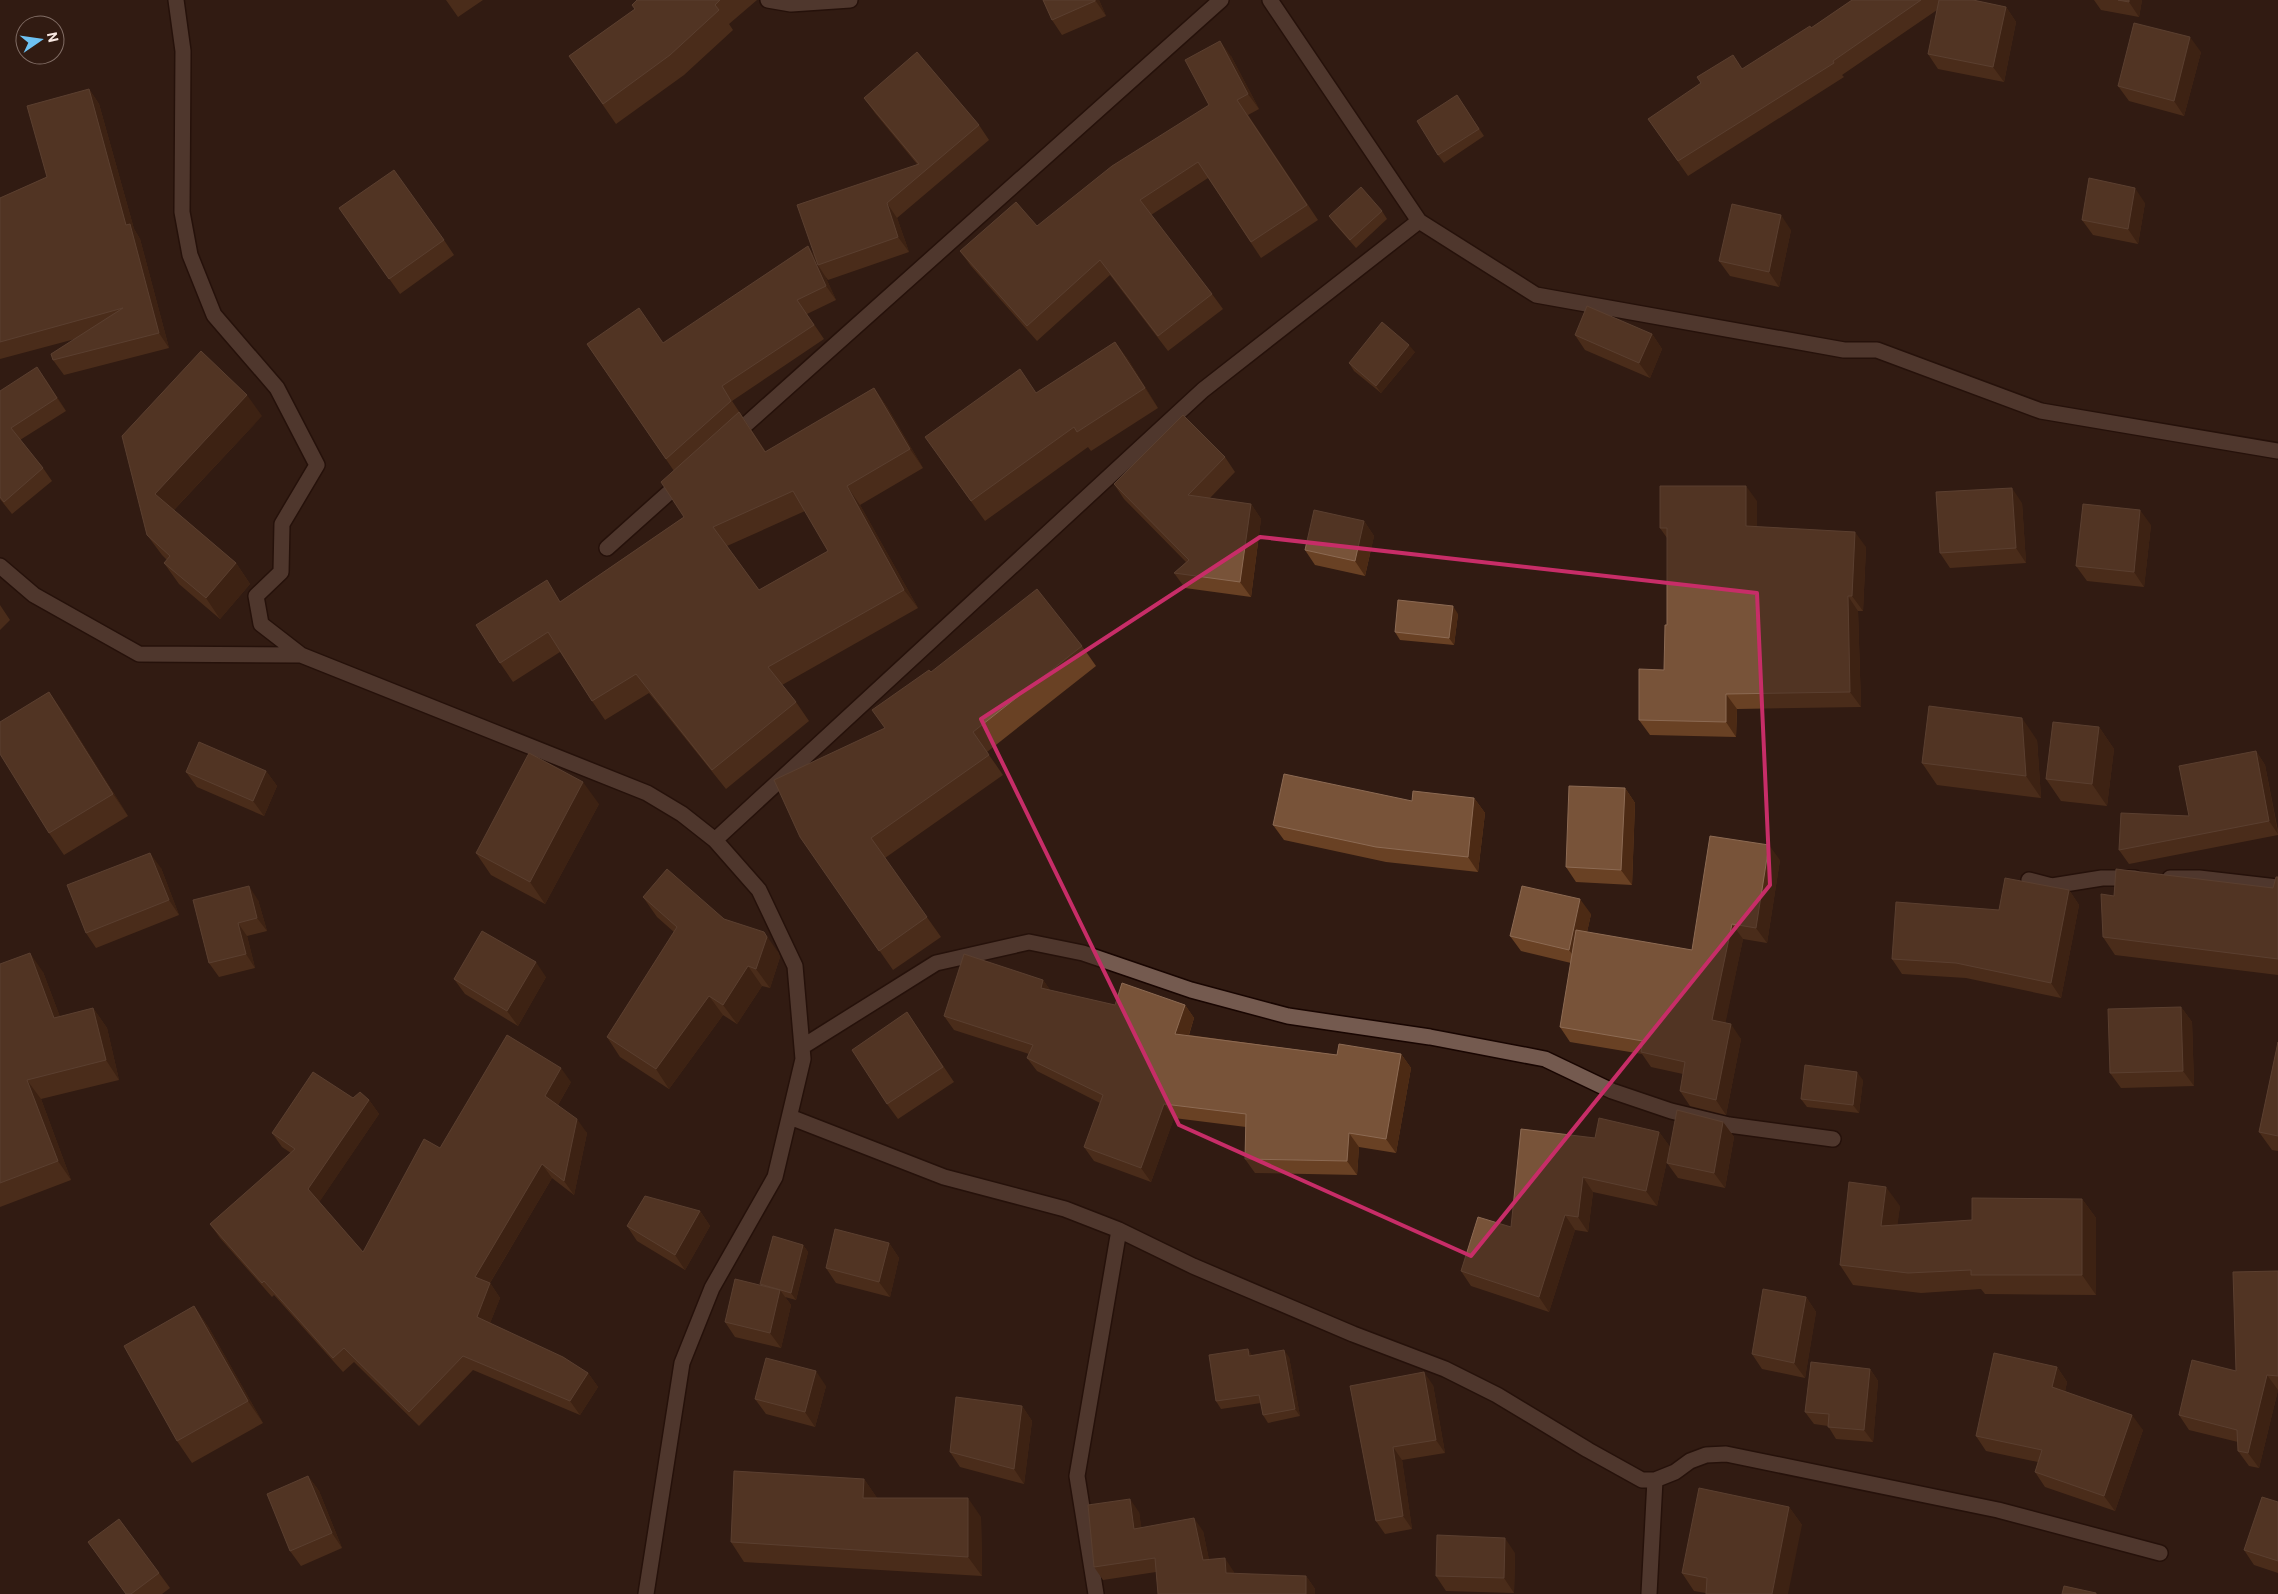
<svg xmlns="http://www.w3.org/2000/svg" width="2278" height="1594" viewBox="0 0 2278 1594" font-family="Roboto,sans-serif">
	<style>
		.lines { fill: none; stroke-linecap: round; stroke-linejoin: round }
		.street-casing { stroke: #180501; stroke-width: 18 }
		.street { stroke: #745a4f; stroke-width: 15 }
		.wall { fill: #694124; fill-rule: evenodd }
		.shaded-wall { fill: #4c2a14 }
		.building { fill: #785339; stroke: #8c6a53; fill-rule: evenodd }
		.marked { fill: none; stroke: #c72d68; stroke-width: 4; stroke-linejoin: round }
	</style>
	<rect width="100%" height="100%" fill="#311b12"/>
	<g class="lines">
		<g class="street-casing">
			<path id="street" d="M176 0 183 51 182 212 190 255 214 315 277 388 317 465 282 524 281 572 256 596 261 624 301 655 647 793 682 814 715 840 759 890 795 966 803 1059 775 1177 712 1288 682 1363 646 1594
				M768 0 791 4 850 0
				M1270 0 1419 221 1536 295 1844 350H1877L2041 411 2278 451
				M732 437 1221 0
				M607 548 683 480
				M0 566 34 595 139 654 301 655
				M715 840 1203 390 1419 221
				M2170 878H2199L2278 887
				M2029 880 2052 886 2102 878H2135
				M802 1047 936 963 1029 942 1083 953 1191 990 1288 1016 1430 1037 1545 1059 1612 1091 1671 1111 1729 1125 1833 1139
				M790 1117 944 1177 1065 1209 1119 1230 1193 1266 1353 1334 1445 1369 1497 1395 1588 1450 1642 1480H1655L1675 1472 1690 1461 1706 1455 1726 1454 1998 1510 2160 1553
				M1096 1594 1077 1476 1119 1230
				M1649 1594 1655 1480"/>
		</g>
		<use href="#street" class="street"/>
	</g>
	<path class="wall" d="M446 0H483L458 17Z
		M637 0H757L729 24 733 30 684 75 616 124 569 56 635 9 632 5Z
		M1043 0H1099L1106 16 1062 35 1052 20Z
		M1852 0H1973L2006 7 2016 22 2004 82 1938 69 1928 54 1937 10 1842 75 1844 77 1688 176 1648 119 1743 69 1811 28Z
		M2094 0H2142L2139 17 2101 10Z
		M2201 52 2184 116 2129 101 2118 86Z
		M1231 56 1259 109 1248 115 1318 220 1261 258 1208 178 1151 215 1212 294 1223 309 1168 351 1110 275 1037 341 971 266 960 251 1037 226 1209 105Z
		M89 89 99 104 134 229 140 239 169 348 64 375 53 360 75 339 0 359V198L47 177Z
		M1457 95 1484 136 1444 163 1438 155Z
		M864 98 979 125 989 140 897 218 909 252 828 280 825 276 836 300 807 314 824 339 732 401 766 452 874 388 887 407 923 468 860 505 918 608 782 685 796 702 809 721 726 789 649 693 605 720 592 701 560 652 513 682 500 663 561 601 684 517 674 471 587 344 663 343 814 254 917 164 875 113ZM805 511 828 551 759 590 727 546Z
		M2145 203 2138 244 2093 235 2082 220Z
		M339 208 444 240 454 255 400 294Z
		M1382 211 1387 219 1356 248 1334 223 1329 216Z
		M1791 230 1779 287 1730 276 1719 261Z
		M1652 334 1662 349 1650 378 1585 350 1575 335Z
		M1115 342 1129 361 1158 408 1091 451 1088 447 985 521 939 457 1036 393Z
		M1415 352 1381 393 1354 371 1349 363Z
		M46 380 66 411 20 440 43 468 52 481 12 514 0 499V391Z
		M262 416 174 510 236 563 250 584 220 619 179 584 164 563 167 560 162 555 147 535Z
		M1225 457 1235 472 1210 498 1251 504 1261 519 1251 597 1185 588 1174 573 1186 562 1124 499 1114 484Z
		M1757 501V527L1866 547 1863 611H1858L1861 707 1737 709 1736 737 1650 735 1639 720 1664 670 1667 625V538L1660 528Z
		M2022 503 2026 563 1950 568 1940 553Z
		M1364 521 1374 536 1365 576 1315 565 1305 550Z
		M2151 525 2144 587 2087 581 2076 566Z
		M0 605 10 620 0 630Z
		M1458 614 1454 645 1400 640 1395 632Z
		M1082 646 1096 666 987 752 1003 775 885 858 941 937 893 970 800 837 885 728 931 672Z
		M49 692 64 714 128 816 64 855 49 833Z
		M2099 727 2114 749 2107 806 2061 801 2046 779Z
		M2037 740 2041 798 1937 785 1922 763Z
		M2256 751 2265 765 2278 831V835L2129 864 2119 850 2189 816Z
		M266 771 277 786 264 816 197 787 186 772Z
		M1625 788 1635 803 1632 885 1576 882 1566 867Z
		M1474 798 1485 813 1478 872 1386 862 1284 840 1273 825 1412 801Z
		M599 804 545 904 491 875 476 853Z
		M1780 860 1767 943 1743 939 1725 1023 1741 1039 1726 1115 1690 1106 1680 1091 1683 1074 1651 1067 1642 1054 1570 1042 1560 1027 1571 963 1521 951 1510 936 1591 914 1587 932 1692 950Z
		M161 868 179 915 96 948 86 933Z
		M2278 877V975L2115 955 2103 937 2114 896 2273 888Z
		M2069 890 2079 905 2061 998 1966 978 1902 974 1892 959 1999 910Z
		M643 897 724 919 778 952 780 957 770 988 762 986 737 1024 723 1015 669 1089 620 1057 607 1037 674 932 657 917Z
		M193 900H258L267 931 247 936 255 968 219 977 209 963Z
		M0 964 43 972 60 1017 93 1008 107 1028 119 1080 41 1099 71 1180 0 1207Z
		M546 977 518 1026 465 994 454 979Z
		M1043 980 1050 990 1115 1005H1185L1194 1018 1189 1035 1337 1055 1401 1054 1411 1068 1396 1153 1359 1147 1357 1175 1255 1173 1245 1159 1246 1127 1174 1118 1151 1182 1094 1161 1084 1147 1100 1103 1037 1071 1027 1058 1029 1054 954 1030 944 1016Z
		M2181 1007 2192 1022 2194 1086 2121 1088 2110 1073Z
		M907 1012 954 1082 898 1119 887 1104Z
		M2278 1042V1151L2272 1150 2259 1132Z
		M1863 1080 1859 1113 1807 1107 1801 1099Z
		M571 1082 558 1105 587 1133 574 1195 552 1178 490 1283 500 1298 490 1323 588 1373 598 1387 580 1415 473 1370 419 1426 354 1362 343 1372 274 1295 272 1297 220 1238 210 1224 291 1153 282 1147 272 1133 353 1098 369 1100 379 1114 319 1202 363 1252 440 1148Z
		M1723 1122 1734 1137 1725 1188 1678 1178 1667 1163Z
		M1659 1132 1670 1147 1657 1206 1593 1192 1588 1232 1575 1230 1549 1312 1471 1286 1461 1271 1511 1227 1595 1138Z
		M2082 1199 2096 1218V1295L1985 1294 1981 1289 1921 1293 1853 1285 1840 1265 1900 1206 1897 1225 1972 1220Z
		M700 1211 710 1226 685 1270 637 1241 627 1226Z
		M889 1243 899 1258 890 1297 836 1283 826 1268Z
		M803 1245 808 1252 796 1300 785 1297 791 1305 781 1348 735 1337 725 1322 761 1285 760 1284Z
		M2278 1271V1390L2259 1468 2249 1466 2238 1451V1442L2189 1430 2179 1415 2236 1371Z
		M1806 1297 1816 1312 1805 1378 1762 1369 1752 1354Z
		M194 1306 209 1328 263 1423 192 1463 177 1441Z
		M1248 1349 1252 1356 1289 1357 1300 1416 1268 1423 1263 1415 1261 1403 1221 1409 1216 1401Z
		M2057 1367 2067 1382 2065 1391 2143 1430 2115 1511 2045 1487 2035 1472 2038 1462 1986 1451 1976 1436Z
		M1870 1369 1878 1381 1873 1442 1836 1439 1828 1426 1814 1424 1805 1412Z
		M1433 1385 1445 1453 1402 1460 1412 1529 1385 1534 1376 1521 1350 1386Z
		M826 1386 815 1427 766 1414 755 1399Z
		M1022 1406 1032 1421 1024 1484 960 1467 950 1452Z
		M308 1476 319 1491 342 1548 301 1566 290 1551Z
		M864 1479 877 1498 981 1517 982 1576 744 1562 731 1542Z
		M2278 1502V1573L2254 1565 2244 1550Z
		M1789 1507 1802 1525 1706 1593 1694 1591 1682 1573Z
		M1139 1512 1141 1528 1203 1531 1209 1560 1234 1572V1574L1306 1576 1315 1589V1594H1158L1156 1572 1103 1580 1094 1567Z
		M88 1542 159 1573 170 1588 162 1594H126Z
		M1515 1553 1514 1593 1446 1591 1436 1576Z"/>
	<path class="shaded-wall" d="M1095 0H1099L1106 16Z
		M2129 0H2142L2139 17 2129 2Z
		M2006 7 2016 22 2004 82 1993 67Z
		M2190 37 2201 52 2184 116 2174 101Z
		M1220 41 1231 56 1259 109 1248 94Z
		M89 89 99 104 134 229 140 239 169 348 159 333 126 225Z
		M2135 188 2145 203 2138 244 2128 229Z
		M887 203 897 218 909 252 898 237Z
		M1781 215 1791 230 1779 287 1769 272Z
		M808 246 818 260V265L825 276 836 300 826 286Z
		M1652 334 1662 349 1650 378 1639 363Z
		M1115 342 1129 361 1158 408 1145 388Z
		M1409 345 1415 352 1381 393 1376 386Z
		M37 367 46 380 66 411 57 398Z
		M874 388 887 407 923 468 910 449Z
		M247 395 262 416 169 515 155 494Z
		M847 486 860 505 918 608 904 590Z
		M1746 486 1757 501V541L1746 526Z
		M2012 488 2022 503 2026 563 2016 548Z
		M1251 504 1261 519 1251 597 1240 582Z
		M2140 510 2151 525 2144 587 2134 572Z
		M1364 521 1374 536 1365 576 1355 561Z
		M1855 532 1866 547 1863 611 1852 596Z
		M236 563 250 584 220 619 206 598Z
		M1848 596 1858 611 1861 707 1850 692Z
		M1453 606 1458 614 1454 645 1449 638Z
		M49 692 64 714 128 816 113 794Z
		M1726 694 1737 709 1736 737 1726 722Z
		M2022 718 2037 740 2041 798 2026 776Z
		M2099 727 2114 749 2107 806 2092 784Z
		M2256 751 2265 765 2278 834 2269 821Z
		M266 771 277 786 264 816 253 801Z
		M583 782 599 804 545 904 530 882Z
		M1625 788 1635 803 1632 885 1621 870Z
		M1474 798 1485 813 1478 872 1468 857Z
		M1769 845 1780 860 1767 943 1756 928Z
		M150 853 161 868 179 915 169 900Z
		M249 886 258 900 267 931 257 918Z
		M2069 890 2079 905 2061 998 2051 983Z
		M1580 899 1591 914 1580 965 1569 950Z
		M238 923 247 936 255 968 246 954Z
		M1732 924 1743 939 1723 1035 1712 1020Z
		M764 932 778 952 780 957 770 988 756 969Z
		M30 953 43 972 68 1038 54 1018Z
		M536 962 546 977 518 1026 507 1011Z
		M748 966 762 986 737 1024 723 1005Z
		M1043 980 1053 994 1041 988Z
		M709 996 723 1015 669 1089 656 1069Z
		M1185 1005 1194 1018 1185 1047 1175 1034Z
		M2181 1007 2192 1022 2194 1086 2183 1071Z
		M93 1008 107 1028 119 1080 106 1060Z
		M1731 1024 1741 1039 1726 1115 1716 1100Z
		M1401 1054 1411 1068 1396 1153 1386 1139Z
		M561 1068 571 1082 555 1110 545 1096Z
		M1857 1072 1863 1080 1859 1113 1853 1105Z
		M27 1080 41 1099 71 1180 58 1161Z
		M369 1100 379 1114 318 1204 308 1189Z
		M1164 1104 1174 1118 1151 1182 1141 1168Z
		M577 1119 587 1133 574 1195 564 1181Z
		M1723 1122 1734 1137 1725 1188 1714 1173Z
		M1659 1132 1670 1147 1657 1206 1646 1191Z
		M1349 1133 1359 1147 1357 1175 1347 1161Z
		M542 1164 552 1178 485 1291 475 1277Z
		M1583 1177 1593 1192 1588 1232 1578 1217Z
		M1886 1187 1900 1206 1895 1245 1881 1226Z
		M2082 1199 2096 1218V1295L2082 1275Z
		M700 1211 710 1226 685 1270 675 1255Z
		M1565 1215 1575 1230 1549 1312 1539 1297Z
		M889 1243 899 1258 890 1297 879 1282Z
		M803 1245 808 1252 796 1300 791 1293Z
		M490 1283 500 1298 487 1331 477 1317Z
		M780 1290 791 1305 781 1348 770 1333Z
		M1806 1297 1816 1312 1805 1378 1794 1363Z
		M194 1306 209 1328 263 1423 248 1401Z
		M1248 1349 1253 1357 1249 1356Z
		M1284 1350 1289 1357 1300 1416 1295 1409Z
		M2057 1367 2067 1382 2063 1402 2052 1387Z
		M1870 1369 1878 1381 1873 1442 1864 1430Z
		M816 1371 826 1386 815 1427 805 1412Z
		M1424 1372 1433 1385 1445 1453 1436 1440Z
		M588 1373 598 1387 580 1415 570 1401Z
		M2267 1375 2278 1390 2259 1468 2248 1453Z
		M1022 1406 1032 1421 1024 1484 1014 1469Z
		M2132 1415 2143 1430 2115 1511 2104 1496Z
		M1393 1447 1402 1460 1412 1529 1403 1516Z
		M308 1476 319 1491 342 1548 332 1533Z
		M864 1479 877 1498 876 1517 863 1498Z
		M968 1498 981 1517 982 1576 968 1557Z
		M1130 1499 1139 1512 1144 1543 1134 1529Z
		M1789 1507 1802 1525 1788 1594H1772Z
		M1194 1518 1203 1531 1212 1574 1203 1560Z
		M1505 1538 1515 1553 1514 1593 1504 1578Z
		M1225 1558 1234 1572 1236 1587 1226 1573Z
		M1306 1576 1315 1589V1594H1306Z"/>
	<path class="building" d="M637 0H720L715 5 719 10 670 55 603 104 569 56 635 9 632 5Z
		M1043 0H1095V1L1052 20Z
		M1852 0H1921L1833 61 1834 63 1678 161 1648 119 1701 83 1697 77 1733 55 1742 69 1810 26 1811 28Z
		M1939 0H1973L2006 7 1993 67 1928 54Z
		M2118 0H2129V2Z
		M2134 23 2190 37 2174 101 2118 86Z
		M1220 41 1248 94 1237 100 1307 205 1251 242 1198 162 1140 200 1212 294 1158 336 1100 260 1027 326 960 251 1016 202 1037 226 1112 166 1209 105 1185 60Z
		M917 52 979 125 887 203 898 237 818 265 797 205 919 164 864 98Z
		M89 89 126 225 130 224 159 333 53 360 51 354 123 308 0 342V198L47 177 27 106Z
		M1457 95 1479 129 1438 155 1417 121Z
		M394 170 444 240 389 279 339 208Z
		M2089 178 2135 188 2128 229 2082 220Z
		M1361 187 1382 211 1350 240 1329 216Z
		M1732 204 1781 215 1769 272 1719 261Z
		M808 246 826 286 797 300 814 325 722 386 731 401 666 459 587 344 639 308 663 343Z
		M1587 306 1652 334 1639 363 1575 335Z
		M1382 322 1409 345 1376 386 1349 363Z
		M1115 342 1145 388 1077 432 1074 427 971 501 925 437 1020 369 1036 393Z
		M201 351 247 395 155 494 236 563 206 598 164 563 170 556 147 535 122 436Z
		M37 367 57 398 11 428 43 468 4 502 0 497V391Z
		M874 388 910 449 847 486 904 590 768 667 796 702 712 770 636 674 592 701 548 632 500 663 476 625 547 580 560 602 684 517 661 482 739 412 765 452ZM793 491 828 551 759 590 713 527Z
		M1183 415 1225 457 1188 495 1251 504 1240 582 1174 573 1189 560 1114 484Z
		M1660 486H1746V526L1855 532 1852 596H1848L1850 692 1726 694V722L1639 720V669L1664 670 1665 625H1667V528H1660Z
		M2012 488 2016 548 1940 553 1936 492Z
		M2083 504 2140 510 2134 572 2076 566Z
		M1314 510 1364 521 1355 561 1305 550Z
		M1037 589 1082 646 973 732 989 755 871 838 927 917 879 951 800 837 774 780 885 728 872 710 929 670 931 672Z
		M1398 600 1453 606 1449 638 1395 632Z
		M49 692 113 794 49 833 0 754V722Z
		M1929 706 2022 718 2026 776 1922 763Z
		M2053 722 2099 727 2092 784 2046 779Z
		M199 742 266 771 253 801 186 772Z
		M2256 751 2269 821 2119 850 2121 813 2189 816 2179 766Z
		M529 753 583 782 530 882 476 853Z
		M1284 774 1412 801 1413 791 1474 798 1468 857 1376 847 1273 825Z
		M1569 786 1625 788 1621 870 1566 867Z
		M1710 836 1769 845 1756 928 1732 924 1712 1020 1731 1024 1716 1100 1680 1091 1685 1062 1641 1052 1643 1041 1560 1027 1576 930 1692 950Z
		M150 853 169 900 86 933 67 885Z
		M667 869 724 919 764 932 767 937 756 969 748 966 723 1005 709 996 656 1069 607 1037 677 927 643 897Z
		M2116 869 2273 888 2276 877H2278V959L2103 937 2101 894 2114 896Z
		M2005 878 2069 890 2051 983 1956 963 1892 959 1896 902 1999 910Z
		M249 886 257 918 238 923 246 954 209 963 193 900Z
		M1522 886 1580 899 1569 950 1510 936Z
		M482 931 536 962 507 1011 454 979Z
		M30 953 54 1018 93 1008 106 1060 27 1080 58 1161 0 1183V964Z
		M964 954 1043 980 1041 988 1115 1005 1122 983 1185 1005 1175 1034 1337 1055 1339 1044 1401 1054 1386 1139 1349 1133 1347 1161 1245 1159 1246 1114 1164 1104 1141 1168 1084 1147 1103 1095 1027 1058 1033 1045 944 1016Z
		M2181 1007 2183 1071 2110 1073 2108 1009Z
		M907 1012 943 1067 887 1104 852 1050Z
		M507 1035 561 1068 545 1096 577 1119 564 1181 542 1164 475 1277 490 1283 477 1317 563 1357 588 1373 570 1401 463 1356 409 1412 344 1348 333 1358 264 1281 262 1283 210 1224 295 1149 272 1133 313 1072 353 1098 360 1092 369 1100 308 1189 363 1252 424 1139 440 1148Z
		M2278 1042V1136L2259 1132Z
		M1805 1065 1857 1072 1853 1105 1801 1099Z
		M1677 1110 1723 1122 1714 1173 1667 1163Z
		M1599 1118 1659 1132 1646 1191 1583 1177 1578 1217 1565 1215 1539 1297 1461 1271 1478 1217 1511 1227 1521 1129 1595 1138Z
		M1849 1182 1886 1187 1881 1226 1972 1220V1198L2082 1199V1275H1971V1270L1908 1273 1840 1265Z
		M645 1196 700 1211 675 1255 627 1226Z
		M835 1229 889 1243 879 1282 826 1268Z
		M773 1236 803 1245 791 1293 760 1284Z
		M2278 1271V1376L2267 1375 2248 1453 2238 1451 2237 1430 2179 1415 2192 1360 2236 1371 2233 1272Z
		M735 1279 780 1290 770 1333 725 1322Z
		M1763 1289 1806 1297 1794 1363 1752 1354Z
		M194 1306 248 1401 177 1441 124 1346Z
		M1248 1349 1249 1356 1284 1350 1295 1409 1263 1415 1259 1395 1216 1401 1209 1355Z
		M1994 1353 2057 1367 2052 1387 2132 1415 2104 1496 2035 1472 2042 1450 1976 1436Z
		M766 1358 816 1371 805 1412 755 1399Z
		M1811 1362 1870 1369 1864 1430 1828 1427 1829 1414 1805 1412Z
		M1424 1372 1436 1440 1393 1447 1403 1516 1376 1521 1350 1386Z
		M956 1397 1022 1406 1014 1469 950 1452Z
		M734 1471 864 1479 863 1498H968V1557L731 1542Z
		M308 1476 332 1533 290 1551 267 1494Z
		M1699 1488 1789 1507 1772 1594H1706L1707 1578 1682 1573Z
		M2262 1497 2278 1502V1561L2244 1550Z
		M1130 1499 1134 1529 1194 1518 1203 1560 1225 1558 1226 1573 1306 1576V1594H1158L1155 1558 1094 1567 1088 1505Z
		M119 1519 159 1573 131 1594H126L88 1542Z
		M1437 1535 1505 1538 1504 1578 1436 1576Z
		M2064 1586 2096 1593V1594H2062Z"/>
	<path d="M0 0H2278V1594H0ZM1260 537 1757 593 1770 885 1471 1256 1179 1125 981 719Z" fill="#311b12" fill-opacity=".55" fill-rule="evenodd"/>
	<path class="marked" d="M1260 537 1757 593 1770 885 1471 1256 1179 1125 981 719Z"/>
	<g transform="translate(40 40) rotate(77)"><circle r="24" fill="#311b12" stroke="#816d65"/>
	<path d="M0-4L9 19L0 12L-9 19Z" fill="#6dc2f3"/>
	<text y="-8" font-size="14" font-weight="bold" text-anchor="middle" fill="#f8e8e2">N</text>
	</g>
</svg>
